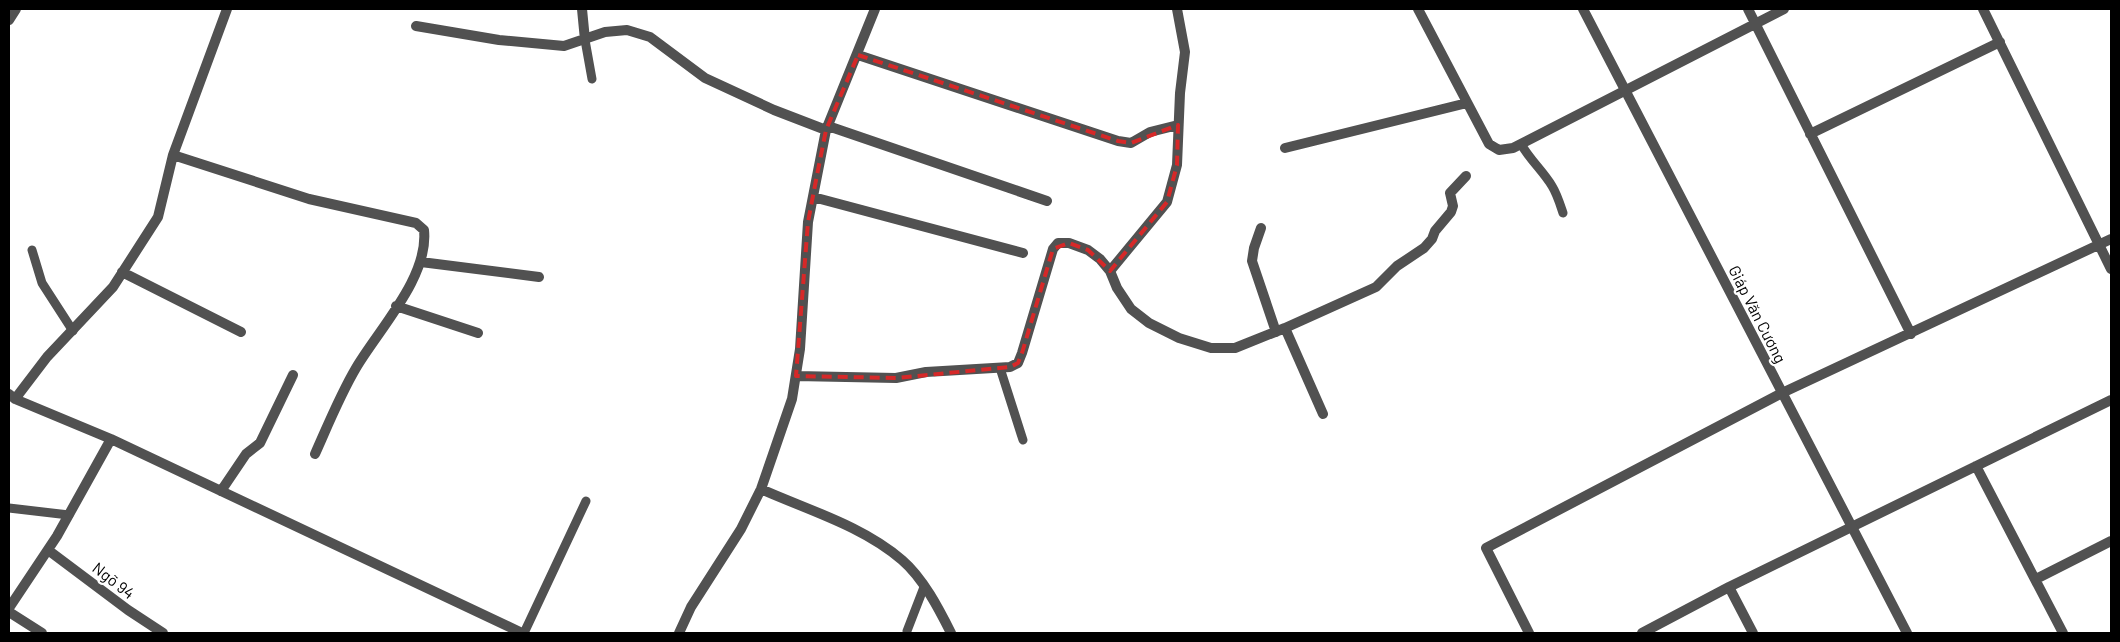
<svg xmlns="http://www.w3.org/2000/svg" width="2120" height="642" viewBox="0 0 2120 642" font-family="Barlow,sans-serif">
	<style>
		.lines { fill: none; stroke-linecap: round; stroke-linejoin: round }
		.service { stroke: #515151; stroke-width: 9 }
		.minor { stroke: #515151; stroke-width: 10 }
		.tertiary { stroke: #515151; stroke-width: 10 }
		.marked { fill: none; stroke: #d62828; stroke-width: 4; stroke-dasharray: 10 6; stroke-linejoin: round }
		.labels { text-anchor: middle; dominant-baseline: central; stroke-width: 4.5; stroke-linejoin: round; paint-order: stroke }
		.street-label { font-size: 16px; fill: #000; stroke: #fff }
	</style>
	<rect width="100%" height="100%" fill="#fff"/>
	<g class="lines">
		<path class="service" d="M585 40 592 79
			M1521 144C1530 160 1543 171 1552 186 1557 194 1560 204 1563 213
			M32 250 42 283 73 331
			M1000 368 1023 440
			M9 508 69 515
			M907 631 924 587
			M524 633 586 501"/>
		<path class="minor" d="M582 9 585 40
			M1418 9 1489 144 1499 150 1513 148 1784 9
			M1748 9 1911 334
			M1983 9 2111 269
			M9 20 16 9
			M416 26 499 40 564 46 605 32 627 30 650 37 705 78 774 110 826 130
			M858 55 1118 141 1131 143 1150 132 1178 125
			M828 126 1047 201
			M1810 134 2000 42
			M1285 148 1467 103
			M173 155 309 199 416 223 424 230C429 277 379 329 356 368 340 395 328 425 315 454
			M813 197 1023 253
			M1261 228 1254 248 1252 261 1276 332
			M421 262 539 277
			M1110 271 1167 202 1177 165 1180 93 1185 52 1177 9
			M122 272 241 332
			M396 306 478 333
			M1285 328 1323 414
			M796 376 896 378 926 372 1010 367 1018 363 1022 353 1053 249 1058 243H1069L1088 250 1100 259 1110 271 1117 288 1131 309 1149 323 1179 338 1211 348H1235L1285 328 1376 287 1397 266 1424 248 1432 239 1435 231 1451 212 1453 206 1450 193 1466 176
			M9 394 15 399 111 439 522 633
			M15 399 47 357 113 287 158 217 173 155 227 9
			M1976 466 2063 633
			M761 489C808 510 863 526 902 560 923 578 939 609 951 633
			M221 491 246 454 260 443 293 375
			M48 550 128 610 163 633
			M2036 579 2111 541
			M1729 587 1753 633
			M9 608 57 536 111 439
			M9 612 42 633
			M679 633 691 607 741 529 761 489 792 399 800 349 808 222 826 130 875 9
			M1529 633 1486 548 1782 393 2111 239
			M1642 633 1729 587 2111 400"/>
		<path class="tertiary" d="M1583 9 1907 633"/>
	</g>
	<path class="marked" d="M858 55 1118 141 1131 143 1178 125 1177 165 1167 202 1110 271 1088 250 1069 243 1053 249 1022 353 1018 363 1010 367 896 378 796 376 808 222 817 175 826 130Z"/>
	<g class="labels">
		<g class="street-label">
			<text transform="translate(1758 314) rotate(63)">Giáp Văn Cương</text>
			<text transform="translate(114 580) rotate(38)">Ngõ 94</text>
		</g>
	</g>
	<rect width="2120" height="642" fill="none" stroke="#000000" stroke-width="20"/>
</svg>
